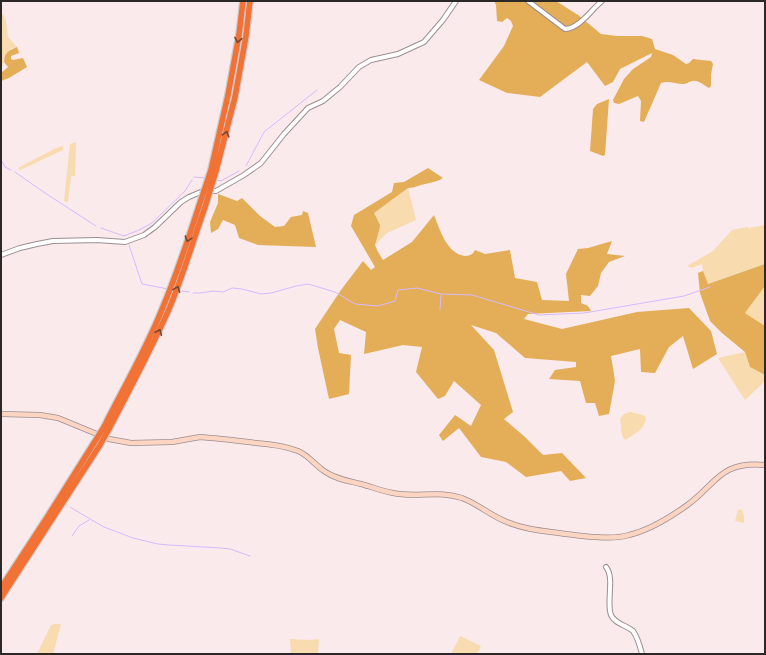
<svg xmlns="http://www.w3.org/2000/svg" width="766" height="655" viewBox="0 0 766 655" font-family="'IBM Plex Sans',sans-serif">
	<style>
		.green { fill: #f8dbae }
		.forest { fill: #e3ae57 }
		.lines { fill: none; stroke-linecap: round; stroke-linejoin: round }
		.stream { stroke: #d6bafe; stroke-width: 1 }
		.tertiary-casing { stroke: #9d8e90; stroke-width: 6 }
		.secondary-casing { stroke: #9d8e90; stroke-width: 6 }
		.motorway-casing { stroke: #cdcbcb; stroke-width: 8 }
		.tertiary { stroke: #fff; stroke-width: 4 }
		.secondary { stroke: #fbd5c2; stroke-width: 4.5 }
		.motorway { stroke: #f17234; stroke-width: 5.5 }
		.motorway-bridge-casing { stroke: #cdcbcb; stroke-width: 8; stroke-linecap: butt }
		.motorway-bridge { stroke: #f17234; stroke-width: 5.5 }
		.oneway { stroke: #7b462d }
	</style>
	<rect width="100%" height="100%" fill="#faeaec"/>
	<path class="green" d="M1 14H3L6 21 8 37 17 47C15 48 12 48 10 50 4 54 5 63 1 68Z
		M76 142 75 176H71L68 202 64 201 70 144Z
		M63 146V150L20 170 18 168 56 148Z
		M408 188 416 220 387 233 375 245 379 231 374 213Z
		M765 225V264L707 284 703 271 702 264 692 268 687 266 713 251 732 230 747 227 749 228Z
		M765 286V326L745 313Z
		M745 352 750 367 765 375V383L764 382 745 400 718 358Z
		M630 412 639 414 645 416 646 419C642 432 636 432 626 440L624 439C620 432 622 426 620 419L624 414Z
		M740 509 742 510 744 516V523L735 521 738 510Z
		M55 624H61L53 654H37L51 625Z
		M460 636 481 646 477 654H451Z
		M290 639 311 640 319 639 318 654H291Z"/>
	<path class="forest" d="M494 1H556L578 15 601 34 617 36H642L652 39 655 49 673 55 686 64 689 63 693 59 711 61 713 64 711 74V86L709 88C705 86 700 81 695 81 691 80 688 84 683 84 676 84 668 80 661 83L644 122 640 121 641 101 638 96 619 104 614 103 613 100 624 79 633 69 651 57 652 53 620 69 613 82 605 86 587 62 540 97 507 93 479 80 504 46 513 26 511 21 507 18 502 22 497 21 496 5Z
		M17 47 19 53 11 56V59L13 60 23 58 27 67 9 78 1 81V73L8 67 4 62C5 51 9 51 17 47Z
		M609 99 605 155 603 156 590 151 593 109 597 104Z
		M428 168 443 178C435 183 426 183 418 186 414 187 412 188 408 188L374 213 380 225 379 231 375 245 378 252 383 260 412 242 434 215C440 230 447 254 465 256 470 256 473 254 475 250L485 254 510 250 515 278 537 282 542 300 569 301 566 274 578 249 588 248 612 241 607 254 625 256 609 262 601 273 598 286 590 296 581 295V303L588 306 591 311 528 314 524 319 562 329 637 312 689 308 711 331 717 354 693 369 683 336 669 347 655 373 641 372 640 349 611 356 615 381 609 414 599 416 595 403H586L580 381 549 379 555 370 576 367V362L525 358 496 333 471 325 494 350 513 412 504 419 525 437 543 455 562 453 586 478 570 481 561 471 526 477 506 462 481 457 459 428 443 441 439 435 455 415 471 426 481 405 454 381 445 396 438 399 416 372 422 347 403 345 364 354 366 332 340 320 334 329 339 353 351 355 349 394 329 399 318 348 315 329 341 290 363 261 371 270 375 267 351 226 354 215 392 192 394 183 404 182Z
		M218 194 237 201 242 198 260 216 275 227 284 226 291 217 302 215 303 211 308 213 316 247 258 245 239 238 235 225 223 220 218 229 211 233 210 222 218 203Z
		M765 264V286L745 313 765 326V375L750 367 745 352 722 333 710 321 700 293 698 273 703 271 708 284Z"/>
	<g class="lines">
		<path class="stream" d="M1 160 5 167 11 170
			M246 166 264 132 317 90
			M15 172 45 193 96 226
			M194 177 205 178
			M216 180 221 181 239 171
			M101 228 124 236
			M124 236 139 230 152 223 185 191 192 180
			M129 245 142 284 168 289
			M181 291 189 292
			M193 293H200L213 291 223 292 232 288 242 289 261 294 271 293 296 286 308 284 335 292 355 304 378 306 395 301 398 290 417 288 441 294 472 295 539 315 584 313 684 296 710 287
			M440 310 441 295
			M70 507 90 519 104 527 133 538 158 544 169 545 221 548 230 549 250 556
			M72 536 79 526 89 520"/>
		<g class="tertiary-casing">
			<path id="tertiary" d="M528 1 565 29C579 29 592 9 602 1
				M1 255 20 248 37 244 53 241 97 240 125 242 144 235 155 227 181 202 189 197 203 191H216L244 175 261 163 284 134 308 108 323 101 340 87 359 67 371 60 398 54 424 42 443 20 456 1
				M606 567C615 578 606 602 611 615 615 624 626 625 633 631 638 638 640 646 642 654"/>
		</g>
		<g class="secondary-casing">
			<path id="secondary" d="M1 414 40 415 58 418 109 439 131 443 172 442 200 437 211 438C226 439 241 441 256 443 270 444 285 446 298 451 308 455 315 465 324 471 335 479 349 481 361 484 372 487 382 491 393 493 416 498 439 490 462 498 478 504 491 516 507 522 526 530 546 531 566 534 576 535 586 537 596 537 607 538 619 538 629 535 650 530 669 518 686 506 717 484 719 461 765 465"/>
		</g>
		<g class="motorway-casing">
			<path id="motorway" d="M211 170 228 95 239 35 243 1
				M216 171 235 97 246 36 250 1
				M104 427C124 387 147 348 163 307 177 274 188 240 199 206
				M109 429C130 389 151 350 169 309 183 276 193 241 205 207
				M1 588 48 516 94 443
				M1 598 100 445"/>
		</g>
		<use href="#tertiary" class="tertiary"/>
		<use href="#secondary" class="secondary"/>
		<use href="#motorway" class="motorway"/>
		<g class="motorway-bridge-casing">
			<path id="motorway-bridge" d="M199 206 211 170
				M205 207 216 171
				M94 443 104 427
				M100 445 109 429"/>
		</g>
		<use href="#motorway-bridge" class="motorway-bridge"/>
	</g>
	<defs><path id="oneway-chevron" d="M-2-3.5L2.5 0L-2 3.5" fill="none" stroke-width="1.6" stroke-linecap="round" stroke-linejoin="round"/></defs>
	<g class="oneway">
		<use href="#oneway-chevron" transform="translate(238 40) rotate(100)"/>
		<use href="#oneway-chevron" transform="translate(226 134) rotate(-75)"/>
		<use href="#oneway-chevron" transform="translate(188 239) rotate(108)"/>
		<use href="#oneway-chevron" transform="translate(177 289) rotate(-69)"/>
		<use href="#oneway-chevron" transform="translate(159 332) rotate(-66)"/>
	</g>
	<rect width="766" height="655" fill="none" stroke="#2d2828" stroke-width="4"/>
</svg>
